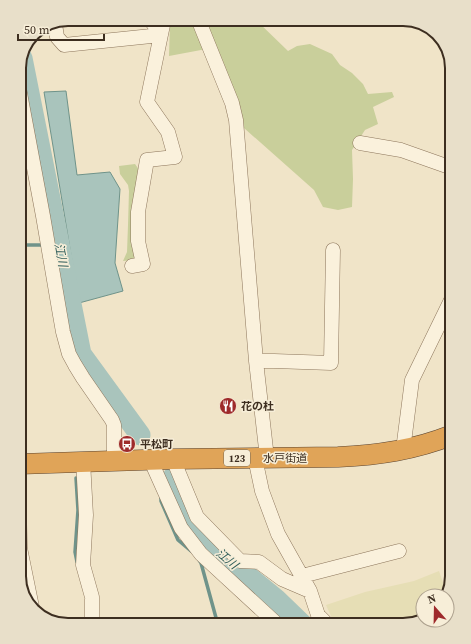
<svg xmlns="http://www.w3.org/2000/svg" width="471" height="644" viewBox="0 0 471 644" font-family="'Source Serif 4','Noto Sans JP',serif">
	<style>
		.farmland { fill: #e6deb5 }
		.green { fill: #c9cf9b }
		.water { fill: #a9c4bc; stroke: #6f938a }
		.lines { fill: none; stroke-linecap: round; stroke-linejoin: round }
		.stream { stroke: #6f938a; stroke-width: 3.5 }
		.river { stroke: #a9c4bc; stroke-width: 21 }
		.minor-casing { stroke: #8d765c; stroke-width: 15 }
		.highway-casing { stroke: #5b4430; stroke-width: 21 }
		.minor { stroke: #faf1dc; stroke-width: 14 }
		.highway { stroke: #e0a458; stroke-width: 20 }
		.labels { text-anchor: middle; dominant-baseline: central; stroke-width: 3; stroke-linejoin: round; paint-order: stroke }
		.shield { fill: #f7eed8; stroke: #756857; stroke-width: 1 }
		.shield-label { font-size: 10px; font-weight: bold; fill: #3d2e20 }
		.poi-label { font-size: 11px; font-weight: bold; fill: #3d2e20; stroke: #f7eed8; text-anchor: start }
		.street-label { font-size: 11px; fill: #3d2e20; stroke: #f7eed8 }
		.water-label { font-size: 12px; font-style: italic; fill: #2f5d5a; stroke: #f7eed8 }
		.rim { fill: none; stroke: #3d2e20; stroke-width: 2 }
	</style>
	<rect width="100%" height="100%" fill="#f0e4c8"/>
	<path class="farmland" d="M439 571 447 594V596H423V620L403 625H335L326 605 365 592 414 581Z"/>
	<path class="green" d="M181 19H221L224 21 230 19H255L288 51 297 46 310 44 332 54 340 65 352 73 363 84 368 94 392 92 394 97 373 107 378 124 365 130 352 150 353 179 352 207 338 210 323 207 314 190 244 128 237 97 217 47 169 56 170 23Z
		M135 164 140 171 136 256 133 260 123 261 127 252 128 225 129 191 128 185 120 174 119 166Z"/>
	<path class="water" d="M66 91 77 175 110 172 120 189 115 263 123 291 79 303 44 92Z"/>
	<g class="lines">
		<path class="stream" d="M21 60H23
			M52 244H59
			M19 245H41
			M76 478 78 510 75 552 77 562
			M167 488 173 482
			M161 497V501L178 540 191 551
			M199 560 201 563 218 625"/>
		<path class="river" d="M22 58 81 354 140 435
			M172 478 193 531 276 599 303 625"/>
		<g class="minor-casing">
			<path id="minor" d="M198 19 232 103 236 120 256 361 267 458
				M55 24 57 37 64 45 161 35 150 19
				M19 88 43 216 60 315 63 332 69 354 75 365 83 378 112 420 114 425V460
				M360 143 401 150 452 168
				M132 266 143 264 138 241V212L147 160 175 157 168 132 147 102 164 20 166 19
				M256 361H274L331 363 333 250
				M403 450 412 380 452 298
				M255 458 262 491 278 534 310 591 318 615 328 625
				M150 459 181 528 201 554 278 625
				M173 459 197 517 240 561 259 562 282 579 310 591
				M83 461 86 515 83 565 92 597V625
				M19 501 20 548 32 607
				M302 576 399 551"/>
		</g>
		<g class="highway-casing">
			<path id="highway" d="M19 464 173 459 338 457C379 455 414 450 452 435"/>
		</g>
		<use href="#minor" class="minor"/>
		<use href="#highway" class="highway"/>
	</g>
	<defs>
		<g id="restaurant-disc" transform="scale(0.9)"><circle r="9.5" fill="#9e2a2b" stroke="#f7eed8"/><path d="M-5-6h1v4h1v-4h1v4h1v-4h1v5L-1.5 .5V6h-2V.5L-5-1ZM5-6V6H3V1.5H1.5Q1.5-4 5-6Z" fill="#fff"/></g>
		<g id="bus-disc" transform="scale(0.9)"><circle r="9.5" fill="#9e2a2b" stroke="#f7eed8"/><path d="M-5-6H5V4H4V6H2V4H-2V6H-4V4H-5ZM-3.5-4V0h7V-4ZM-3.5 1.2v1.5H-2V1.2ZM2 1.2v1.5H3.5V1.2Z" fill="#fff"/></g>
	</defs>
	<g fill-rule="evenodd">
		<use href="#restaurant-disc" x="228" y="406"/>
		<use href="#bus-disc" x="127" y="444"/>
	</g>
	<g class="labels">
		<rect class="shield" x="224" y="450" width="26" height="16" rx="3"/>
		<g class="shield-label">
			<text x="237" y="458">123</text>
		</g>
		<g class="poi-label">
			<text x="241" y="406">花の杜</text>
			<text x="140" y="444">平松町</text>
		</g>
		<g class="street-label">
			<text x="285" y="458">水戸街道</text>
		</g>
		<g class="water-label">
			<text transform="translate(61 255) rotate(79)">江川</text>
			<text transform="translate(227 559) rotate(40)">江川</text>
		</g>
	</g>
	<path d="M0 0H471V644H0ZM68 26H403A42 42 0 0 1 445 68V576A42 42 0 0 1 403 618H68A42 42 0 0 1 26 576V68A42 42 0 0 1 68 26Z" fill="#e8dfc9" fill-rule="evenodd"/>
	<path class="rim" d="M68 26H403A42 42 0 0 1 445 68V576A42 42 0 0 1 403 618H68A42 42 0 0 1 26 576V68A42 42 0 0 1 68 26Z"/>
	<g transform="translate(435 608) rotate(340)"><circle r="19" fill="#f7eed8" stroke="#ada18e"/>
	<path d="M0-3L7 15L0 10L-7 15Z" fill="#9e2a2b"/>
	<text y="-6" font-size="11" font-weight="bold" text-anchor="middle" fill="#3d2e20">N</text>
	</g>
	<path d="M18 34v6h86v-6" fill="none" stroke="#3d2e20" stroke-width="2"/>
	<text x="24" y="34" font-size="12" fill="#3d2e20" stroke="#f7eed8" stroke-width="3" paint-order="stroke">50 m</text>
</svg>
